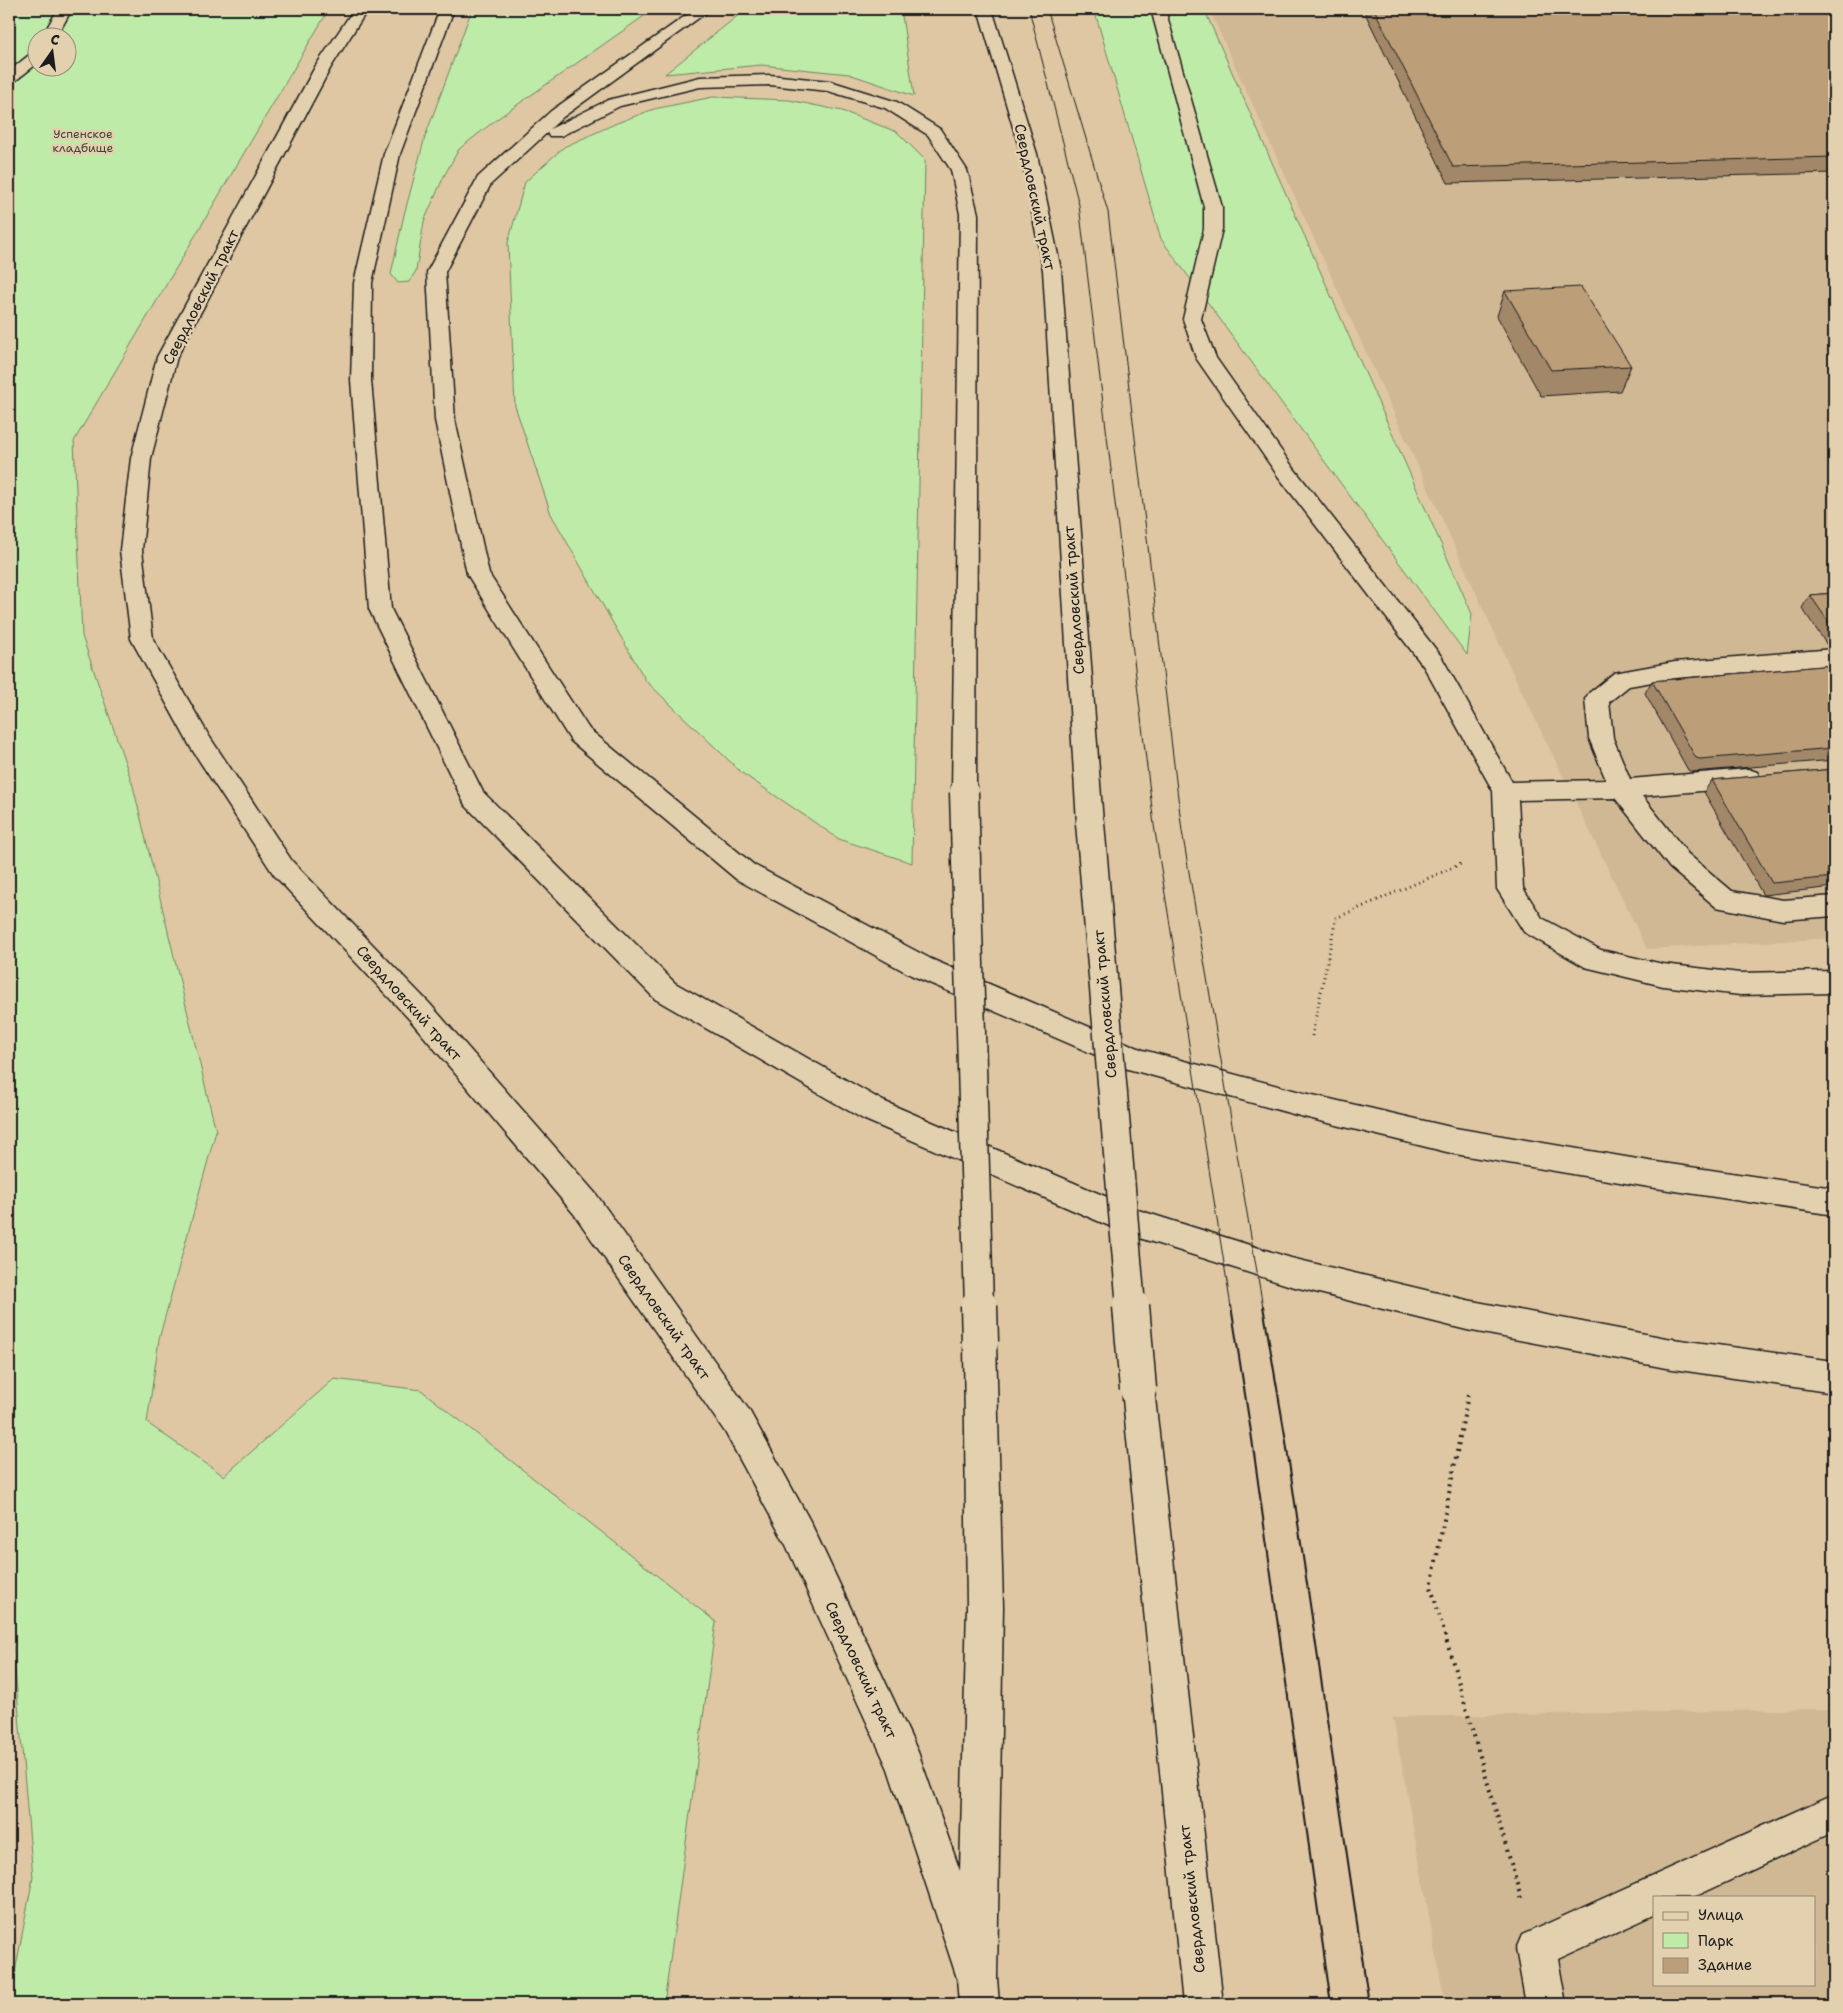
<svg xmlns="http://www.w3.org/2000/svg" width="1843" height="2013" viewBox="0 0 1843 2013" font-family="'Shantell Sans',sans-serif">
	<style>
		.built { fill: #d0b894; fill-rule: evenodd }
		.green { fill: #bfeba8; stroke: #6e8462; fill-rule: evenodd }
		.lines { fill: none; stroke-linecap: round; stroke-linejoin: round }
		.minor-casing { stroke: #1c1c1c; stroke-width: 3 }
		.major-casing { stroke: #1c1c1c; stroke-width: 3 }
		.path-far1 { stroke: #1c1c1c; stroke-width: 3; stroke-dasharray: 1 4; stroke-linecap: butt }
		.path { stroke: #1c1c1c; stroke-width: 4; stroke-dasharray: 2 5; stroke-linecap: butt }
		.minor { fill: #e3d0ae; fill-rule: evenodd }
		.major { fill: #e3d0ae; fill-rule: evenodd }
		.tram-far1 { stroke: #1c1c1c; stroke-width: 1 }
		.tram { stroke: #1c1c1c; stroke-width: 2 }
		.major-bridge-far1-casing { stroke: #1c1c1c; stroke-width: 31; stroke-linecap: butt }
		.major-bridge-casing { stroke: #1c1c1c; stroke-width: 39; stroke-linecap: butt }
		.major-bridge-far1 { stroke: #e3d0ae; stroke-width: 28 }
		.major-bridge { stroke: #e3d0ae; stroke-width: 36 }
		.wall { fill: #a28868; stroke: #1c1c1c }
		.building { fill: #bc9e79; stroke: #1c1c1c }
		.labels { text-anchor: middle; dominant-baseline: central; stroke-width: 5; stroke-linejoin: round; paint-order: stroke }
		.far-park-label { font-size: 12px; fill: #3d4538; stroke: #e3d0ae }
		.street-label { font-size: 15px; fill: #1c1c1c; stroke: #e3d0ae }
	</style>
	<rect width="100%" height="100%" fill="#dfc7a3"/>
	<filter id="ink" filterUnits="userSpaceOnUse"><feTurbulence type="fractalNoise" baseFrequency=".02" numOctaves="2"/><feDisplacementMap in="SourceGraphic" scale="10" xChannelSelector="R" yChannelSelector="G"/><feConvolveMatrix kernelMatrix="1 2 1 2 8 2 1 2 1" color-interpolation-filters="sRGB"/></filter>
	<g filter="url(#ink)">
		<path class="built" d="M1209 9H1834V938L1647 949 1508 663Z
			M1834 1709V2004H1445L1393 1717ZM1654 1897H1814V1984H1654Z"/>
		<path class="green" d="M9 9H329L74 441 82 636 133 786 216 1131 159 1339 147 1423 224 1476 334 1379 421 1390 716 1622 664 2004H9L33 1877 9 1598ZM38 38H68V68H38Z
			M472 9H654L497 119 459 149 444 176 424 221 416 271 409 282 398 283 391 274 404 215 425 137Z
			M746 9H901L914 96 849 74 761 65 665 74Z
			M1094 9H1204L1472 614 1467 655 1161 239Z
			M713 97 789 100 842 111 897 132 925 160 912 863 839 839 742 773 646 681 551 514 515 406 508 243 525 182 564 147 617 123 654 109Z"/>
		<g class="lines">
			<g class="minor-casing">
				<path id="minor" d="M58 9H74L68 16 56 38H41Z
					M1151 9H1165L1222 207V229L1201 319 1216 358 1292 466 1441 656 1512 782 1606 780 1589 738 1585 699 1589 693 1614 673 1675 662 1834 649V665L1675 678 1629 686 1609 702 1613 738 1630 779 1748 769 1757 772 1760 778 1757 784 1748 787 1642 796 1688 854 1732 891 1783 900 1834 896V916L1783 920 1716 907 1670 868 1615 798 1518 800 1523 888 1542 918 1601 950 1663 964 1740 973 1834 971V993L1740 995 1663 986 1585 967 1524 932 1497 889 1493 791 1424 667 1278 476 1196 358 1183 319 1204 229V207Z
					M38 51V63L15 81 9 83V71L33 52Z
					M1834 1794V1832L1694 1897H1654V1915L1558 1959 1566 2004H1526L1516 1949 1522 1935Z"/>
			</g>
			<g class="major-casing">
				<path id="major" d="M354 9H368L331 67 177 357 151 458 142 550 153 639 209 736 292 861 430 1004 596 1194 749 1410 810 1521 918 1752 960 1871 967 1607 964 1342 969 1331 980 1327 991 1331 996 1342 1003 1607 997 1978 999 2004H959L957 1978 888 1769 786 1545 725 1432 574 1214 410 1020 274 875 191 748 131 639 120 550 131 458 157 357 315 67Z
					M440 9H454L400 154 372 283 371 380 391 609 483 792 675 983 883 1101 1135 1209 1291 1258 1467 1300 1666 1338 1834 1361V1393L1666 1368 1467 1330 1291 1286 1130 1235 863 1119 655 999 465 805 369 609 351 380 354 283 384 154Z
					M695 9H711L563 117 550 129 608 100 700 77 770 75 830 81 897 102 940 129 967 170 978 214 976 792 973 799 964 801 955 799 952 792 960 214 951 170 928 135 885 108 828 91 770 85 700 87 620 106 561 136H549L547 133 549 131 491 184 445 272 455 420 489 574 589 729 754 865 931 959 1143 1050 1304 1093 1455 1128 1649 1161 1834 1188V1215L1649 1187 1455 1154 1304 1117 1128 1069 911 975 736 879 571 741 467 574 435 420 427 272 478 177 551 111Z
					M978 9H992L1037 154 1061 270 1103 823 1099 830 1090 833 1081 830 1077 823 1043 270 1021 154Z
					M1138 1373 1149 1378 1154 1389 1223 2004H1183L1122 1389 1127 1378Z"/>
			</g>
			<path class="path-far1" d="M1312 1036 1336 918 1461 864"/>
			<path class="path" d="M1468 1395 1431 1587 1521 1898"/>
			<use href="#minor" class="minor"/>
			<use href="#major" class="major"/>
			<path class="tram-far1" d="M1029 9 1079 205 1154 825 1231 1307
				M1047 9 1108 212 1182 831 1263 1307"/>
			<path class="tram" d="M1231 1306 1251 1432 1331 2004
				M1263 1306 1285 1435 1369 2004"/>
			<g class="major-bridge-far1-casing">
				<path id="major-bridge-far1" d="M964 792 979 1307
					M1090 823 1131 1307"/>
			</g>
			<g class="major-bridge-casing">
				<path id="major-bridge" d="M979 1306 980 1342
					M1131 1306 1138 1389"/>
			</g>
			<use href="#major-bridge-far1" class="major-bridge-far1"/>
			<use href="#major-bridge" class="major-bridge"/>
		</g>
		<path class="wall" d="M1363 9H1834V173L1448 183Z
			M1505 291 1631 366 1620 391 1541 396 1497 316Z
			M1834 593V648H1829L1802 608 1810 595Z
			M1834 665V760L1692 772 1688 770 1645 693 1652 681Z
			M1834 769V887L1763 895 1704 792 1712 780Z"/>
		<path class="building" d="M1374 9H1834V157L1453 167Z
			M1581 287 1631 366 1551 370 1505 291Z
			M1834 593V630L1810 595Z
			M1834 665V748L1700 759 1696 758 1652 681Z
			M1834 769V877L1772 883 1712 780Z"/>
	</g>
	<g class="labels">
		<g class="far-park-label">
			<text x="83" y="134">Успенское<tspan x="83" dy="14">кладбище</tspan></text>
		</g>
		<g class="street-label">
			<text transform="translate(1035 197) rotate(78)">Свердловский тракт</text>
			<text transform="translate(201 297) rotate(-63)">Свердловский тракт</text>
			<text transform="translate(1074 600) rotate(-94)">Свердловский тракт</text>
			<text transform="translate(409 1003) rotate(48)">Свердловский тракт</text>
			<text transform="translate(1105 1004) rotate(-95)">Свердловский тракт</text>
			<text transform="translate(664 1317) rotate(55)">Свердловский тракт</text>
			<text transform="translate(861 1670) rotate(65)">Свердловский тракт</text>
			<text transform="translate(1192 1899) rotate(-96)">Свердловский тракт</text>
		</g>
	</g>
	<rect width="1843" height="2013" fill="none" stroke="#e3d0ae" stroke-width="30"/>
	<rect x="15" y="15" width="1813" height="1983" fill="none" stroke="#1c1c1c" stroke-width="2" filter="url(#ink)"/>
	<rect x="1653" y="1896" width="162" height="90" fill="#e3d0ae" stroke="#938874"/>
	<rect x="1663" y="1912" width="25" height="8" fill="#e3d0ae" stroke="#938874"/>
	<text x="1698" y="1920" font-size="15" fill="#1c1c1c">Улица</text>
	<rect x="1663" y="1933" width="25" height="15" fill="#bfeba8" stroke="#938874"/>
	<text x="1698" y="1946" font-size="15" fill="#1c1c1c">Парк</text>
	<rect x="1663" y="1958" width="25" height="15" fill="#bc9e79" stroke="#938874"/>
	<text x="1698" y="1970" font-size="15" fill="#1c1c1c">Здание</text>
	<g transform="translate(52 52) rotate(14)"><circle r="24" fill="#e3d0ae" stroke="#938874"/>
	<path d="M0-4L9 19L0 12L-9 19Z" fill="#1c1c1c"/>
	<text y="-8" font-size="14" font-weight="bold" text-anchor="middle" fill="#1c1c1c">С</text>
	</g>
</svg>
